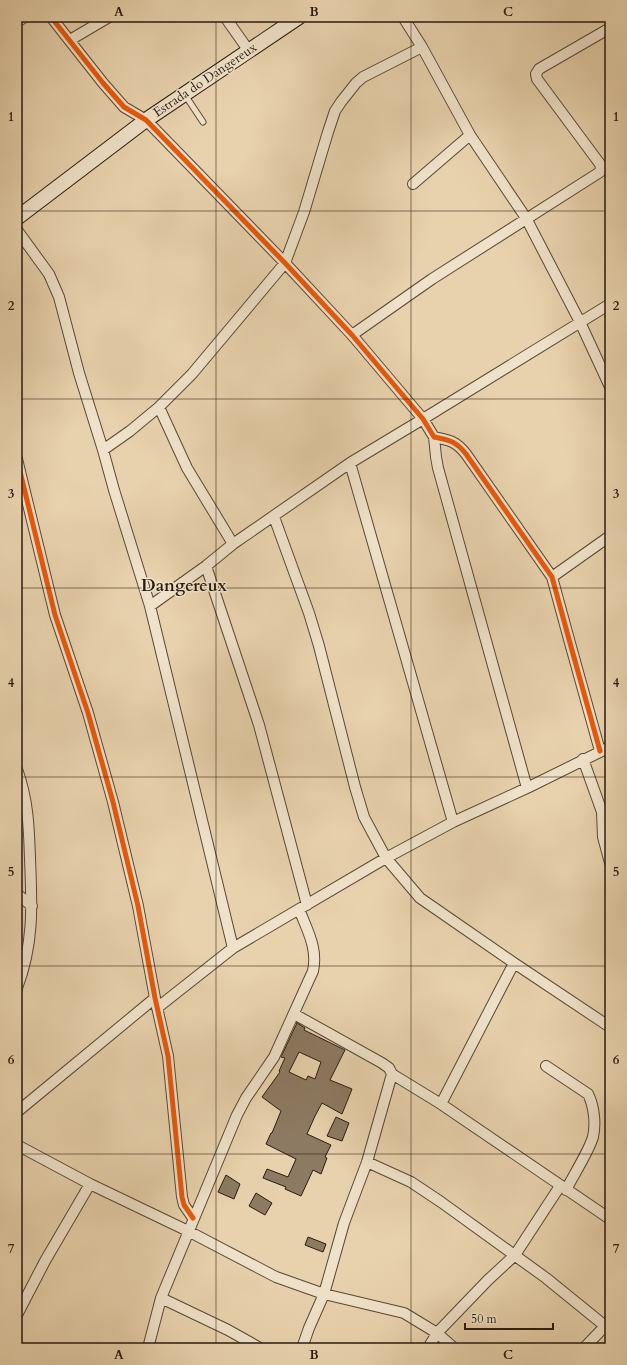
<svg xmlns="http://www.w3.org/2000/svg" width="627" height="1365" viewBox="0 0 627 1365" font-family="Cardo,serif">
	<style>
		.building { fill: #8c7a62; stroke: #281a10; fill-rule: evenodd }
		.lines { fill: none; stroke-linecap: round; stroke-linejoin: round }
		.service-casing { stroke: #584837; stroke-width: 7 }
		.minor-casing { stroke: #584837; stroke-width: 12 }
		.secondary-casing { stroke: #281a10; stroke-width: 16 }
		.service { stroke: #f0e2ca; stroke-width: 5 }
		.minor { stroke: #f0e2ca; stroke-width: 10 }
		.secondary { stroke: #f0e2ca; stroke-width: 14 }
		.cycleway-casing { stroke: #f0e2ca; stroke-width: 8 }
		.cycleway { stroke: #e8590c; stroke-width: 5 }
		.grid { fill: none; stroke: #281a10; stroke-width: 1; stroke-opacity: 0.55 }
		.labels { text-anchor: middle; dominant-baseline: central; stroke-width: 3; stroke-linejoin: round; paint-order: stroke }
		.street-label { font-size: 13px; fill: #281a10; stroke: #f0e2ca }
		.district-label { font-size: 17px; font-weight: bold; fill: #281a10; stroke: #f0e2ca }
		.neatline { fill: none; stroke: #281a10; stroke-width: 1.5 }
		.grid-label { font-size: 13px; text-anchor: middle; font-weight: bold; fill: #281a10 }
	</style>
	<rect width="100%" height="100%" fill="#e8d2ad"/>
	<filter id="stains"><feTurbulence type="fractalNoise" baseFrequency=".005" numOctaves="4"/><feColorMatrix values="0 0 0 0 .2 0 0 0 0 .09 0 0 0 0 .02 0 0 0 .5 -.17"/></filter>
	<radialGradient id="worn" r=".72"><stop offset=".6" stop-color="#630" stop-opacity="0"/><stop offset="1" stop-color="#630" stop-opacity=".3"/></radialGradient>
	<path class="building" d="M297 1023 305 1028 304 1030 345 1050 330 1080 352 1089 342 1114 322 1103 315 1116 307 1134 331 1145 325 1157 327 1158 321 1174 313 1170 301 1196 285 1189 286 1187 263 1178 267 1169 288 1177 296 1159 266 1144 271 1133H272L281 1111 262 1097 280 1072 279 1071 285 1058 281 1057ZM299 1052 321 1062 315 1079 308 1076 306 1080 289 1072Z
		M336 1117 349 1123 342 1141 327 1136Z
		M226 1175 240 1184 234 1199 218 1192Z
		M256 1193 272 1203 265 1215 249 1206Z
		M308 1237 326 1244 323 1252 305 1245Z"/>
	<g class="lines">
		<g class="service-casing">
			<path id="service" d="M185 95 203 122"/>
		</g>
		<g class="minor-casing">
			<path id="minor" d="M51 17 103 83 124 107 146 120 285 263 352 335 423 419 434 437C449 440 456 441 466 454L552 577 570 643 600 751
				M225 17 249 51
				M403 17 422 47 470 135 526 218 580 322 610 387
				M17 22 25 17
				M70 40 109 17
				M413 184 470 135
				M17 230 49 274 59 297 79 373 103 450 114 490 150 606 233 948
				M352 335 432 279 600 172 601 168 600 164 537 79 536 74 539 69 610 28
				M159 407 187 468 233 544
				M434 437 436 457 438 468 527 788
				M103 450 130 431 159 407 192 374 285 263 304 212 328 132 335 111 341 102 356 83 363 77 422 47
				M17 459 55 615 88 713 113 802 138 906 155 998 168 1056 182 1197 184 1205 193 1218
				M350 463 453 822
				M274 517 309 613 319 646 355 787 364 817 386 858 420 898 514 963 610 1027
				M206 566 259 725 307 905
				M552 577 610 536
				M150 606 206 566 233 544 350 463 423 419 610 304
				M583 759 602 812 610 818
				M17 769C28 800 29 826 30 859 32 905 34 944 17 988
				M602 812 603 837 610 863
				M17 894 32 906
				M157 1008 233 948 386 858 453 822 527 788 610 747
				M294 1014 382 1063 389 1068 392 1074 441 1104 610 1219
				M546 1066 588 1094C594 1106 596 1123 593 1137 589 1151 573 1176 566 1190
				M441 1104 514 963
				M17 1112 155 998
				M17 1145 90 1184 188 1231 276 1277 324 1294 404 1313 437 1333 454 1348
				M367 1162 411 1182 441 1202 546 1278 610 1330
				M161 1298 228 1330 260 1348
				M17 1315 45 1261 90 1184
				M148 1348 161 1298 237 1115 246 1098 274 1057 313 971C318 948 307 930 299 909
				M302 1348 309 1328 324 1294 344 1223 367 1162 392 1074
				M428 1348 437 1333 488 1280 515 1255 560 1186
				M584 1348 610 1321"/>
		</g>
		<g class="secondary-casing">
			<path id="secondary" d="M17 218 146 120 299 17"/>
		</g>
		<use href="#service" class="service"/>
		<use href="#minor" class="minor"/>
		<use href="#secondary" class="secondary"/>
		<g class="cycleway-casing">
			<path id="cycleway" d="M51 17 103 83 124 107 146 120 285 263 352 335 423 419 434 437C449 440 456 441 466 454L552 577 570 643 600 751
				M17 459 55 615 88 713 113 802 138 906 155 998 168 1056 182 1197 184 1205 193 1218"/>
		</g>
		<use href="#cycleway" class="cycleway"/>
	</g>
	<path class="grid" d="M216 17V1348M411 17V1348M17 211H610M17 399H610M17 588H610M17 777H610M17 966H610M17 1154H610"/>
	<g class="labels">
		<g class="street-label">
			<text transform="translate(205 80) rotate(-34)">Estrada do Dangereux</text>
		</g>
		<g class="district-label">
			<text x="184" y="585">Dangereux</text>
		</g>
	</g>
	<rect width="627" height="1365" fill="none" stroke="#e8d2ad" stroke-width="44"/>
	<path d="M465 1323v6h88v-6" fill="none" stroke="#281a10" stroke-width="2"/>
	<text x="471" y="1323" font-size="12" fill="#281a10" stroke="#f0e2ca" stroke-width="3" paint-order="stroke">50 m</text>
	<rect x="22" y="22" width="583" height="1321" class="neatline"/>
	<g class="grid-label">
		<text x="119" y="16">A</text>
		<text x="314" y="16">B</text>
		<text x="508" y="16">C</text>
		<text x="11" y="121">1</text>
		<text x="616" y="121">1</text>
		<text x="11" y="310">2</text>
		<text x="616" y="310">2</text>
		<text x="11" y="498">3</text>
		<text x="616" y="498">3</text>
		<text x="11" y="687">4</text>
		<text x="616" y="687">4</text>
		<text x="11" y="876">5</text>
		<text x="616" y="876">5</text>
		<text x="11" y="1064">6</text>
		<text x="616" y="1064">6</text>
		<text x="11" y="1253">7</text>
		<text x="616" y="1253">7</text>
		<text x="119" y="1359">A</text>
		<text x="314" y="1359">B</text>
		<text x="508" y="1359">C</text>
	</g>
	<rect width="100%" height="100%" filter="url(#stains)"/>
	<rect width="100%" height="100%" fill="url(#worn)"/>
</svg>
